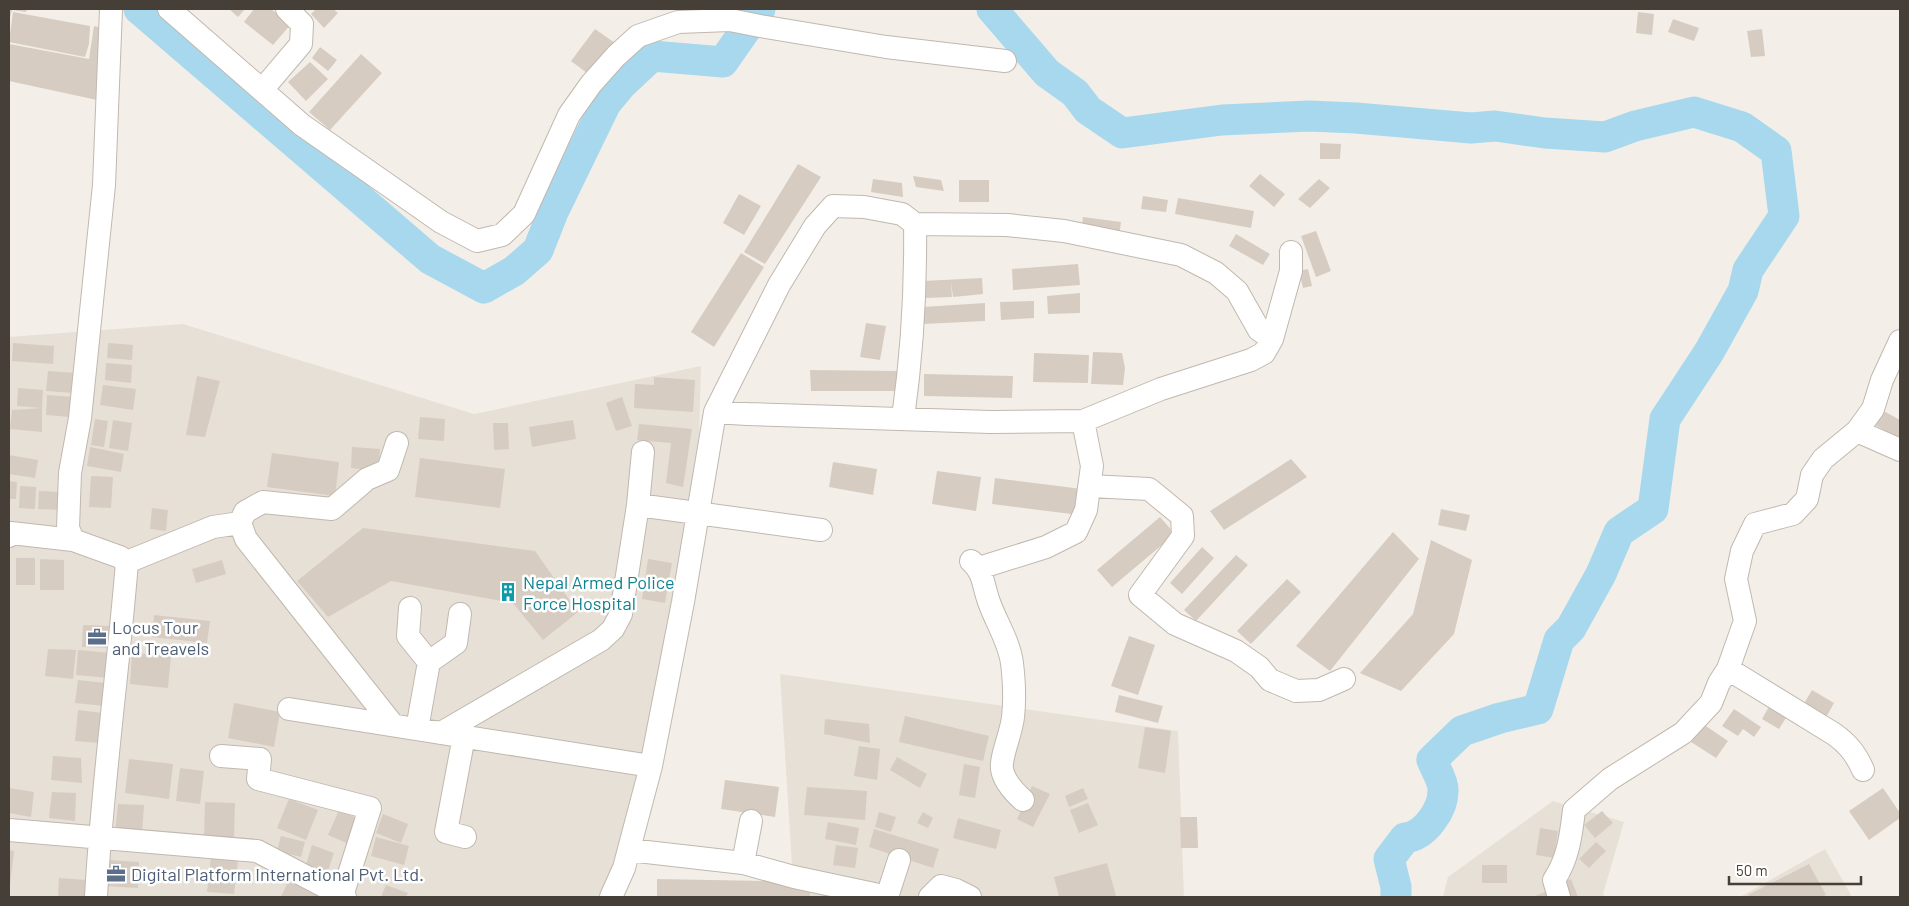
<svg xmlns="http://www.w3.org/2000/svg" width="1909" height="906" viewBox="0 0 1909 906" font-family="Barlow,sans-serif">
	<style>
		.residential { fill: #e7e0d6 }
		.lines { fill: none; stroke-linecap: round; stroke-linejoin: round }
		.river { stroke: #a7d8ed; stroke-width: 31 }
		.building { fill: #d7ccc1 }
		.minor-casing { stroke: #c1b8ae; stroke-width: 24 }
		.minor { stroke: #fff; stroke-width: 22 }
		.labels { text-anchor: middle; dominant-baseline: central; stroke-width: 5; stroke-linejoin: round; paint-order: stroke }
		.culture-label { font-size: 18px; fill: #0d838f; stroke: #fff; text-anchor: start }
		.service-label { font-size: 18px; fill: #4e5e75; stroke: #fff; text-anchor: start }
	</style>
	<rect width="100%" height="100%" fill="#f3efe8"/>
	<path class="residential" d="M183 324 474 414 701 366 697 512 615 897H9V337Z
		M780 674 1178 731 1184 897H794Z
		M1553 801 1624 822 1603 894 1605 897H1443L1448 877Z
		M1825 849 1851 895 1850 897H1740Z"/>
	<g class="lines">
		<path class="river" d="M139 9 430 259 484 288 514 271 538 250 553 212 606 103 621 85 652 56 723 62 760 9
			M992 9 1047 73 1075 93 1088 110 1122 133 1222 120 1309 116 1356 118 1471 128 1495 126 1545 133 1605 137 1635 126 1694 112 1742 127 1776 151 1784 216 1748 270 1743 291 1709 352 1665 419 1653 509 1619 532 1601 574 1571 628 1559 640 1538 709 1500 718 1462 731 1432 760C1435 768 1443 781 1443 789 1444 809 1425 836 1405 838L1389 859 1396 887V897"/>
	</g>
	<path class="building" d="M9 9H27L26 12 12 10 9 21Z
		M229 9H245L238 17Z
		M254 9H271L291 24 273 45 244 22Z
		M316 9H333L338 13 324 28 311 14Z
		M13 12 90 26 89 44 85 57 9 42Z
		M1638 12 1654 14 1652 35 1636 33Z
		M1673 19 1699 28 1694 41 1668 32Z
		M94 26 106 29 97 100 9 81V44L89 59Z
		M595 29 615 43 591 76 571 61Z
		M1762 29 1765 56 1751 57 1747 31Z
		M320 47 337 60 328 71 312 58Z
		M361 54 382 73 330 130 309 112Z
		M310 62 328 79 306 101 288 82Z
		M1320 143 1341 144 1340 159H1320Z
		M798 164 821 177 765 264 744 252Z
		M1260 174 1285 194 1274 207 1249 186Z
		M913 176 941 180 944 191 916 187Z
		M873 179 902 183 903 197 871 192Z
		M1319 179 1330 188 1310 208 1298 199Z
		M959 180H989V202H959Z
		M739 194 761 206 744 235 723 223Z
		M1143 196 1168 200 1166 212 1141 209Z
		M1178 198 1254 211 1251 228 1175 214Z
		M1083 217 1121 222 1119 237 1081 231Z
		M1316 231 1331 271 1316 277 1301 236Z
		M1236 234 1270 254 1263 265 1229 246Z
		M741 253 764 267 714 347 691 332Z
		M1078 264 1080 285 1013 290 1012 269Z
		M1308 269 1312 286 1303 288 1299 271Z
		M982 278 983 294 953 297 951 282 952 297 924 298 923 281Z
		M1080 293V313L1048 314 1047 296Z
		M1034 301V318L1001 320 1000 302Z
		M985 303V321L923 324V307Z
		M866 323 886 326 880 360 860 357Z
		M13 343 54 346 53 364 12 361Z
		M108 343 133 345 132 360 107 358Z
		M1093 352 1122 353 1125 368 1123 385 1091 384Z
		M1034 353 1089 355 1088 383 1033 382Z
		M106 363 132 365 131 383 105 380Z
		M810 370 901 371 903 391H811Z
		M48 371 76 373 74 393 46 391Z
		M924 374 1013 376 1012 398 924 396Z
		M197 376 220 381 205 437 186 435Z
		M654 377 695 380 693 412 634 408 635 384 654 385Z
		M103 385 136 389 133 410 100 405Z
		M18 388 43 390 42 408 17 406Z
		M47 395 73 397 71 417 46 415Z
		M622 397 632 426 616 431 606 403Z
		M42 408V432L10 429 12 410Z
		M1880 409 1900 420V434L1898 438 1872 423Z
		M420 417 445 419 444 441 418 439Z
		M95 419 108 421 104 447 91 445Z
		M113 420 132 423 128 451 109 448Z
		M573 420 576 439 532 447 529 427Z
		M493 423H508L509 449 494 450Z
		M639 424 692 429 683 487 666 483 671 443 637 440Z
		M90 447 124 454 121 472 87 466Z
		M352 447 380 449 379 471 351 468Z
		M272 453 339 462 335 496 267 487Z
		M9 455 38 460 35 478 9 474Z
		M420 458 505 469 500 508 415 497Z
		M1291 459 1307 477 1224 530 1210 511Z
		M833 462 877 469 873 495 829 487Z
		M937 471 981 477 976 511 932 504Z
		M91 476 113 477 111 508 89 507Z
		M995 478 1082 489 1079 515 992 504Z
		M9 481 17 482 16 499H9Z
		M20 486 36 487 35 509 19 508Z
		M39 491 62 492 61 510 38 509Z
		M152 508 168 510 166 531 150 529Z
		M1441 509 1470 515 1466 531 1438 525Z
		M1160 517 1175 534 1112 587 1097 570Z
		M363 528 535 551 578 612 543 640 513 603 391 581 328 617 297 581Z
		M1393 532 1419 559 1330 671 1296 646Z
		M1431 540 1472 560 1454 634 1401 691 1360 673 1413 614Z
		M1202 547 1214 558 1182 594 1170 583Z
		M1236 555 1248 565 1196 621 1184 610Z
		M16 558H35V585H16Z
		M40 559 64 560V590H40Z
		M648 559 672 563 665 603 642 599Z
		M222 560 226 574 196 583 192 569Z
		M1287 579 1301 592 1251 644 1237 631Z
		M154 615 210 621 207 643 152 637Z
		M83 625 112 626 111 648 82 647Z
		M1129 636 1155 645 1138 695 1111 686Z
		M48 649 76 650 73 679 45 676Z
		M78 650 112 653 109 678 76 675Z
		M132 653 171 656 168 688 130 684Z
		M78 680 106 683 105 706 75 703Z
		M1812 690 1834 703 1824 721 1802 707Z
		M1119 695 1163 706 1158 723 1115 712Z
		M234 703 280 712 274 747 228 738Z
		M1771 703 1789 713 1779 729 1762 719Z
		M1734 709 1761 727 1754 737 1743 729 1738 736 1722 726Z
		M78 710 103 713 99 743 75 741Z
		M905 716 989 736 983 761 899 742Z
		M825 719 869 724 870 743 824 734Z
		M1700 722 1728 741 1716 758 1688 740Z
		M1145 727 1171 731 1165 773 1138 768Z
		M859 746 880 749 877 780 854 776Z
		M53 756 81 758 82 783 51 780Z
		M897 757 927 774 920 788 890 770Z
		M129 759 173 764 169 799 125 793Z
		M964 764 980 767 975 798 959 795Z
		M180 768 204 771 200 804 176 801Z
		M725 780 779 787 775 817 721 809Z
		M1032 786 1050 794 1033 827 1017 819Z
		M807 787 867 791 865 820 804 815Z
		M9 788 34 792 31 817 9 813Z
		M1083 788 1088 799 1069 807 1065 796Z
		M1883 788 1900 813V818L1869 840 1849 811Z
		M52 792 76 793 75 821 49 818Z
		M289 799 318 810 306 840 277 828Z
		M205 802 235 803 234 838H204Z
		M1088 803 1098 825 1079 833 1070 810Z
		M118 804 144 805 142 835 115 833Z
		M339 810 361 820 351 845 328 835Z
		M1602 811 1613 823 1595 838 1584 825Z
		M879 812 896 817 891 832 875 827Z
		M923 812 933 818 928 828 917 823Z
		M383 814 408 824 401 843 376 833Z
		M1180 817H1197L1198 848H1181Z
		M958 818 1001 830 996 849 953 838Z
		M828 822 859 828 856 845 825 839Z
		M1540 828 1558 831 1554 858 1536 855Z
		M874 829 939 849 933 868 869 847Z
		M281 836 305 842 301 857 277 851Z
		M376 837 409 846 404 865 371 856Z
		M1596 842 1606 851 1589 868 1579 859Z
		M312 845 334 853 326 877 304 871Z
		M836 845 858 848 855 868 833 865Z
		M9 850 14 851 10 885H9Z
		M211 857 238 860 234 894 207 892Z
		M108 860 139 862 138 888 105 886Z
		M1107 863 1116 896 1059 897 1054 877Z
		M1809 864 1826 895 1822 897H1749L1748 895Z
		M1482 865H1507V883H1482Z
		M59 878 87 880 85 897H58Z
		M289 879 327 897H281Z
		M657 879 810 882V897H657Z
		M1571 879 1578 897H1561L1556 884Z
		M386 885 408 893 406 897H381Z
		M1545 892 1547 897H1532Z"/>
	<g class="lines">
		<g class="minor-casing">
			<path id="minor" d="M169 9 302 125 441 222 477 241 502 235 524 214 569 115 591 84 616 56 638 36 678 22 730 20 760 26 886 47 1005 61
				M262 90 301 44 302 24 287 9
				M915 224 1007 225 1064 231 1181 255 1216 273 1237 291 1259 330 1272 339
				M715 412 747 414 990 422 1083 421 1161 389 1251 360 1264 353 1272 339 1291 271V252
				M1857 431 1900 450
				M1090 486 1149 489 1182 516 1183 536 1140 595 1175 624 1236 651 1259 667 1270 680 1296 691 1319 690 1344 679
				M638 505 821 530
				M9 536 11 533 73 540
				M971 561C984 572 983 586 989 602 996 622 1009 641 1012 663 1014 680 1015 700 1013 717 1012 731 1000 758 1002 769 1004 781 1014 792 1023 800
				M127 562 213 527 240 523
				M979 568 1046 547 1076 532 1086 510 1092 466 1083 421
				M410 608 408 636 429 662
				M1728 669 1834 734C1848 744 1856 754 1863 770
				M289 709 651 766
				M393 725 246 539 240 523 245 512 263 502 332 509 367 479 388 470 397 443
				M417 729 429 662 456 643 460 614
				M441 733 601 640 613 629 621 614 638 505 643 452
				M464 736 446 832 465 837
				M221 756 260 759 258 779 370 808 342 896
				M9 830 257 851 345 897
				M629 850 743 863 751 821
				M743 863 794 877 888 897
				M96 897C102 785 118 674 127 562L120 557 73 540 68 528 70 473 80 418 104 185 111 9
				M611 897 624 868 651 766 683 602 715 412 779 285 815 226 833 206 864 207 902 214 915 224C916 289 912 354 903 418
				M887 897 899 860
				M930 897 941 886 956 890 970 897
				M1559 897 1554 880C1568 859 1571 836 1574 810L1610 779 1683 733 1711 703 1719 683 1728 669 1745 621 1736 579 1742 551 1755 524 1793 514 1807 499 1812 475 1823 459 1857 431 1873 409 1882 380 1900 341"/>
		</g>
		<use href="#minor" class="minor"/>
	</g>
	<defs>
		<g id="building-bare" transform="scale(1.5)"><path d="M-4-6H4V6H1V3H-1V6H-4ZM-2.5-4.3h1.7v1.8h-1.7ZM.8-4.3h1.7v1.8H.8ZM-2.5-1h1.7V.8h-1.7ZM.8-1h1.7V.8H.8Z" fill="#0f9aa8" stroke="#fff" stroke-width="2.5" paint-order="stroke"/></g>
		<g id="office-bare" transform="scale(1.5)"><path d="M-6-3h4V-5.5h4V-3h4V5H-6ZM-1-4.5V-3h2v-1.5ZM-6 0V1H6V0Z" fill="#5c6f8a" stroke="#fff" stroke-width="2.5" paint-order="stroke"/></g>
	</defs>
	<g fill-rule="evenodd">
		<use href="#building-bare" x="508" y="592"/>
		<use href="#office-bare" x="97" y="637"/>
		<use href="#office-bare" x="116" y="874"/>
	</g>
	<g class="labels">
		<g class="culture-label">
			<text x="523" y="582">Nepal Armed Police<tspan x="523" dy="21">Force Hospital</tspan></text>
		</g>
		<g class="service-label">
			<text x="112" y="627">Locus Tour<tspan x="112" dy="21">and Treavels</tspan></text>
			<text x="131" y="874">Digital Platform International Pvt. Ltd.</text>
		</g>
	</g>
	<rect width="1909" height="906" fill="none" stroke="#463f37" stroke-width="20"/>
	<path d="M1729 876v8h132v-8" fill="none" stroke="#463f37" stroke-width="2.5"/>
	<text x="1736" y="876" font-size="15" fill="#463f37" stroke="#ffffff" stroke-width="4" paint-order="stroke">50 m</text>
</svg>
